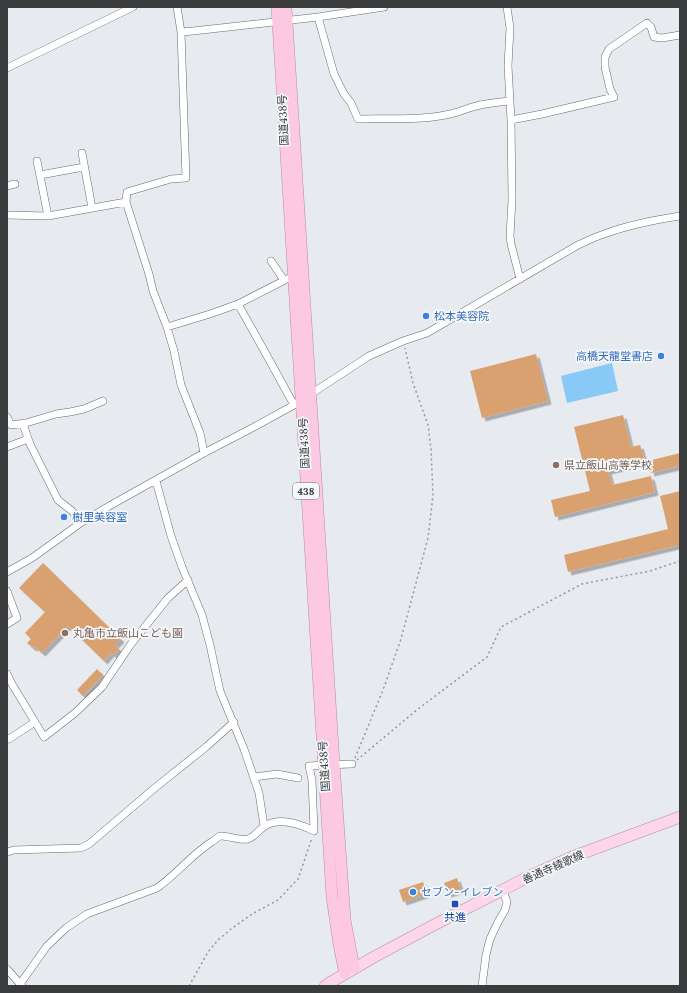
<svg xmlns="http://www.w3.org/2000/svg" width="687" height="993" viewBox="0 0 687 993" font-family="Lora,'Noto Sans JP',serif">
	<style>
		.water { fill: #88c9f7 }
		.building { fill: #daa170; filter: url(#shadow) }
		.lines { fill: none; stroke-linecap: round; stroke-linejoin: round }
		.minor-casing { stroke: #666a6c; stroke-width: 8 }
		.primary-casing { stroke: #b78ea3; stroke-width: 12 }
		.trunk-casing { stroke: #b78ea3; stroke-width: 12 }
		.path { stroke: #959799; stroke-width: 1.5; stroke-dasharray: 2 3; stroke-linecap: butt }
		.minor { stroke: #fff; stroke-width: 7 }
		.primary { stroke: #fdd6e9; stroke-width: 11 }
		.trunk { stroke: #fcc8e2; stroke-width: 11 }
		.shop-dot { fill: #3f7fe0; stroke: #f4f8fb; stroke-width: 1.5 }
		.education-dot { fill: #8d6e63; stroke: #f4f8fb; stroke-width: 1.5 }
		.transit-dot { fill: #1a4fb4; stroke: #f4f8fb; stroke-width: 1.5 }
		.labels { text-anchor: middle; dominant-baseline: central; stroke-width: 3.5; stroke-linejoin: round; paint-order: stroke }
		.shield { fill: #f4f8fb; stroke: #727475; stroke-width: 1 }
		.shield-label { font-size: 10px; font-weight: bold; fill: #3a3b3c }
		.street-label { font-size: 11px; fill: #3a3b3c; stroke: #f4f8fb }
		.shop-label { font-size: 11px; fill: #366cbe; stroke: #f4f8fb; text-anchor: start }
		.education-label { font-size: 11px; fill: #785e54; stroke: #f4f8fb; text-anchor: start }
		.transit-label { font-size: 11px; fill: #164399; stroke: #f4f8fb }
	</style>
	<defs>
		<filter id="shadow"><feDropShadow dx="3.5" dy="3.5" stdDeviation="0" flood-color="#0004"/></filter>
	</defs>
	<rect width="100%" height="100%" fill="#e7eaee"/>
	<path class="water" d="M612 363 618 391 567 403 561 376Z"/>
	<path class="building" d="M536 354 548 401 482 418 470 371Z
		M623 415 631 447 640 445 645 462 608 471 612 485 651 476 655 492 555 517 551 500 590 491 574 427Z
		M680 453V466L651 473 648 461Z
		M680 491V545L568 572 564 555 668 529 660 496Z
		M43 563 121 639 115 645 119 649 113 655 111 653 104 661 68 626 42 653 35 647 33 648 27 643 31 639 25 633 45 612 19 588Z
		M97 669 103 675 83 696 77 690Z
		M457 878 461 890 448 894 444 883Z
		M423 882 427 894 403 902 399 890Z"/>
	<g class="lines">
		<g class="minor-casing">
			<path id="minor" d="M177 7 181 32 186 178 171 179 127 192 126 202 149 274 153 291 167 327 174 351 181 385 200 433 204 453
				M507 7 510 28 508 66 511 120 512 200 510 236 511 244 520 279
				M318 17 334 74 344 94 351 103 358 119C389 118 420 121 450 114 460 112 470 107 480 105 490 103 500 102 510 101
				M181 32 193 31 318 17 384 7
				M7 68 133 7
				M511 120 542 114 614 97 610 89 605 67V57L609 49 647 23 651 27 654 37 662 38 680 35
				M82 153 92 208
				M37 161 48 216
				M40 175 84 167
				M7 186 15 184
				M7 215 48 216 126 202
				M271 261 284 280
				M238 304 293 276
				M167 327 210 314 238 304 261 345 294 405
				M7 417 11 425 26 423 56 414 70 412 84 409 103 401
				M23 424 30 444 58 500 72 511 82 522
				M7 447 28 439
				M156 481 171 536 182 567 202 615 210 645 220 691 244 749 259 793 264 826
				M7 572 32 558 82 522 111 505 204 453 254 427 294 405 369 356 403 341 427 333 578 245C587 241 595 237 604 234 628 225 654 220 680 216
				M7 591 17 618 7 624
				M7 674 12 684 44 737 75 713 102 687 131 644 168 598 188 580
				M9 739 35 722
				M254 777 277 774 298 778
				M7 852 14 850 81 848 89 844 156 787 206 747 234 722
				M7 969 22 986
				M20 984 47 946 66 928 87 914 157 888C177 874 192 854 213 841 215 840 218 837 220 836 227 835 240 841 248 839 255 837 258 830 265 826 279 817 300 824 314 831L312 780 309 766 324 765 352 764
				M482 986 486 955 490 939 498 922 505 910 507 902 503 891"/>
		</g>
		<g class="primary-casing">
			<path id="primary" d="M325 986 331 982 374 957 432 926 530 876 572 857 680 817"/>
		</g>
		<g class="trunk-casing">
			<path id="trunk" d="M277 7 310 543 332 897 339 945 345 974
				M286 7 334 764 345 920 354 968"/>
		</g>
		<path class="path" d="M355 758 383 690 401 639 428 538 433 495 431 449 428 425 413 383 405 348
			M357 760 418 709 487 657 501 627 582 584 650 571 680 561
			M189 986 208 952 218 940 231 929 252 914 278 900 298 879 312 838"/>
		<use href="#minor" class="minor"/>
		<use href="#primary" class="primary"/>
		<use href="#trunk" class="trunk"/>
	</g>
	<g class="shop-dot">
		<circle cx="426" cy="316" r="4"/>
		<circle cx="661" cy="356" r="4"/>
		<circle cx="64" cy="517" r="4"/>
		<circle cx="413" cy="892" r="4"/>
	</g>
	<g class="education-dot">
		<circle cx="556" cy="465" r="4"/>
		<circle cx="65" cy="633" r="4"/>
	</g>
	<rect class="transit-dot" x="451" y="900" width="8" height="8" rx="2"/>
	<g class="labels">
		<rect class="shield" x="293" y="483" width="26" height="16" rx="3"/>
		<g class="shield-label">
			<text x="306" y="491">438</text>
		</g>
		<g class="street-label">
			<text transform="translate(283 120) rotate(-93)">国道438号</text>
			<text transform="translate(304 443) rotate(-93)">国道438号</text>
			<text transform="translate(324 766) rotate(-94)">国道438号</text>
			<text transform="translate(553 867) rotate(-24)">善通寺綾歌線</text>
		</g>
		<g class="shop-label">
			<text x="434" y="316">松本美容院</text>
			<text x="653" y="356" text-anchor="end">高橋天龍堂書店</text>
			<text x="72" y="517">樹里美容室</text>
			<text x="421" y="892">セブン-イレブン</text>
		</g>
		<g class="education-label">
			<text x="564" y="465">県立飯山高等学校</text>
			<text x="73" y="633">丸亀市立飯山こども園</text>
		</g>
		<g class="transit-label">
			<text x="455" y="917">共進</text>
		</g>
	</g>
	<rect width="687" height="993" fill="none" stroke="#3a3b3c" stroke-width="16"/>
</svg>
